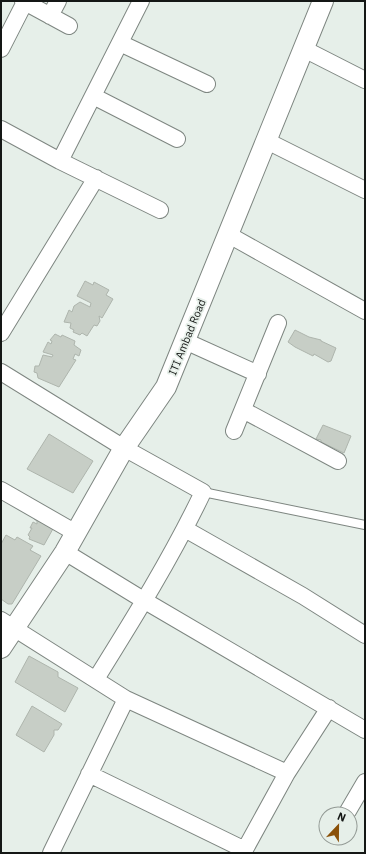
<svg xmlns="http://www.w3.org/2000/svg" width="366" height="854" viewBox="0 0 366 854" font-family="'IBM Plex Sans',sans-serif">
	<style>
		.building { fill: #c7cec6; stroke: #aeb5ad }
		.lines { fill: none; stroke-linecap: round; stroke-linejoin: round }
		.service-casing { stroke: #7e8681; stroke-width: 10 }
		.minor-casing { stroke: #7e8681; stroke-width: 18 }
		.tertiary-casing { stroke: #7e8681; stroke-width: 22 }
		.service { stroke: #fff; stroke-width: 8 }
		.minor { stroke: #fff; stroke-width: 16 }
		.tertiary { stroke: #fff; stroke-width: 20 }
		.labels { text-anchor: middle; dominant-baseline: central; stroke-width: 3.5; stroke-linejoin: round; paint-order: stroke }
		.street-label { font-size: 11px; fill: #141715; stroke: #e6efe9 }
	</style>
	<rect width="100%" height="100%" fill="#e6efe9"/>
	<path class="building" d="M85 281 93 285 94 282 109 290 106 295 113 299 102 318 99 316 100 321 97 326 94 325 87 336 82 333 80 335 73 332 74 330 70 328 71 323 64 322 69 310 72 312 74 306 80 302 90 307 91 303 77 296Z
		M295 330 309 337 321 340V341L336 348 331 361 328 362 314 354 313 356 295 347 288 342Z
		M55 334 61 337 62 335 75 341 74 345 81 350 79 356 75 354 73 359 76 360 59 387 38 378 37 373 34 372 35 366H39L43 355 52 357 53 355 43 352 48 342 51 344 52 341 50 340Z
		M323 425 351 436 344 453 321 442V440L316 439Z
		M49 434 93 461 73 493 27 469Z
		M35 517 54 527 44 545 29 539 30 537 28 535 32 528H30L33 522 37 524V521L34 519Z
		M6 535 15 540 17 537 33 546 30 550 41 556 12 604H8L1 599V544Z
		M29 656 58 672V677L78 688 65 712 15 682Z
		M32 706 62 724 58 730H54V735L44 752 16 735Z"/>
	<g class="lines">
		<g class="service-casing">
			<path id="service" d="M203 492 365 525"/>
		</g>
		<g class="minor-casing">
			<path id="minor" d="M23 1 69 26
				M50 16 58 1
				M120 43 207 84
				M1 49 25 2
				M304 49 365 80
				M93 96 177 139
				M1 129 60 161 160 210
				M267 141 365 190
				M60 161 141 1
				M229 235 365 311
				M1 333 96 178
				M185 341 258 374
				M1 372 124 448 203 492C172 557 134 618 96 679
				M243 410 338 461
				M234 431 278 323
				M1 490 76 533
				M185 529 303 596 365 635
				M65 552 145 601 365 730
				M1 620 126 699 287 773 243 853
				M287 773 329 708
				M89 774 245 850
				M348 811 365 782
				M51 853 126 699"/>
		</g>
		<g class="tertiary-casing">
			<path id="tertiary" d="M1 648 65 552 124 448 166 387 323 1"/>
		</g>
		<use href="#service" class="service"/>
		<use href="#minor" class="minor"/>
		<use href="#tertiary" class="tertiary"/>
	</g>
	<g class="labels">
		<g class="street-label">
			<text transform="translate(187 337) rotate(-68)">ITI Ambad Road</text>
		</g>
	</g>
	<rect width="366" height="854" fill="none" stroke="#141715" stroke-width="4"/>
	<g transform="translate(338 826) rotate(22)"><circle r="19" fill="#e6efe9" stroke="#929994"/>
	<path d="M0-3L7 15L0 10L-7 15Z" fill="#8a5008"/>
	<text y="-6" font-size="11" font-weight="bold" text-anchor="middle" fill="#141715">N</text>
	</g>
</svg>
